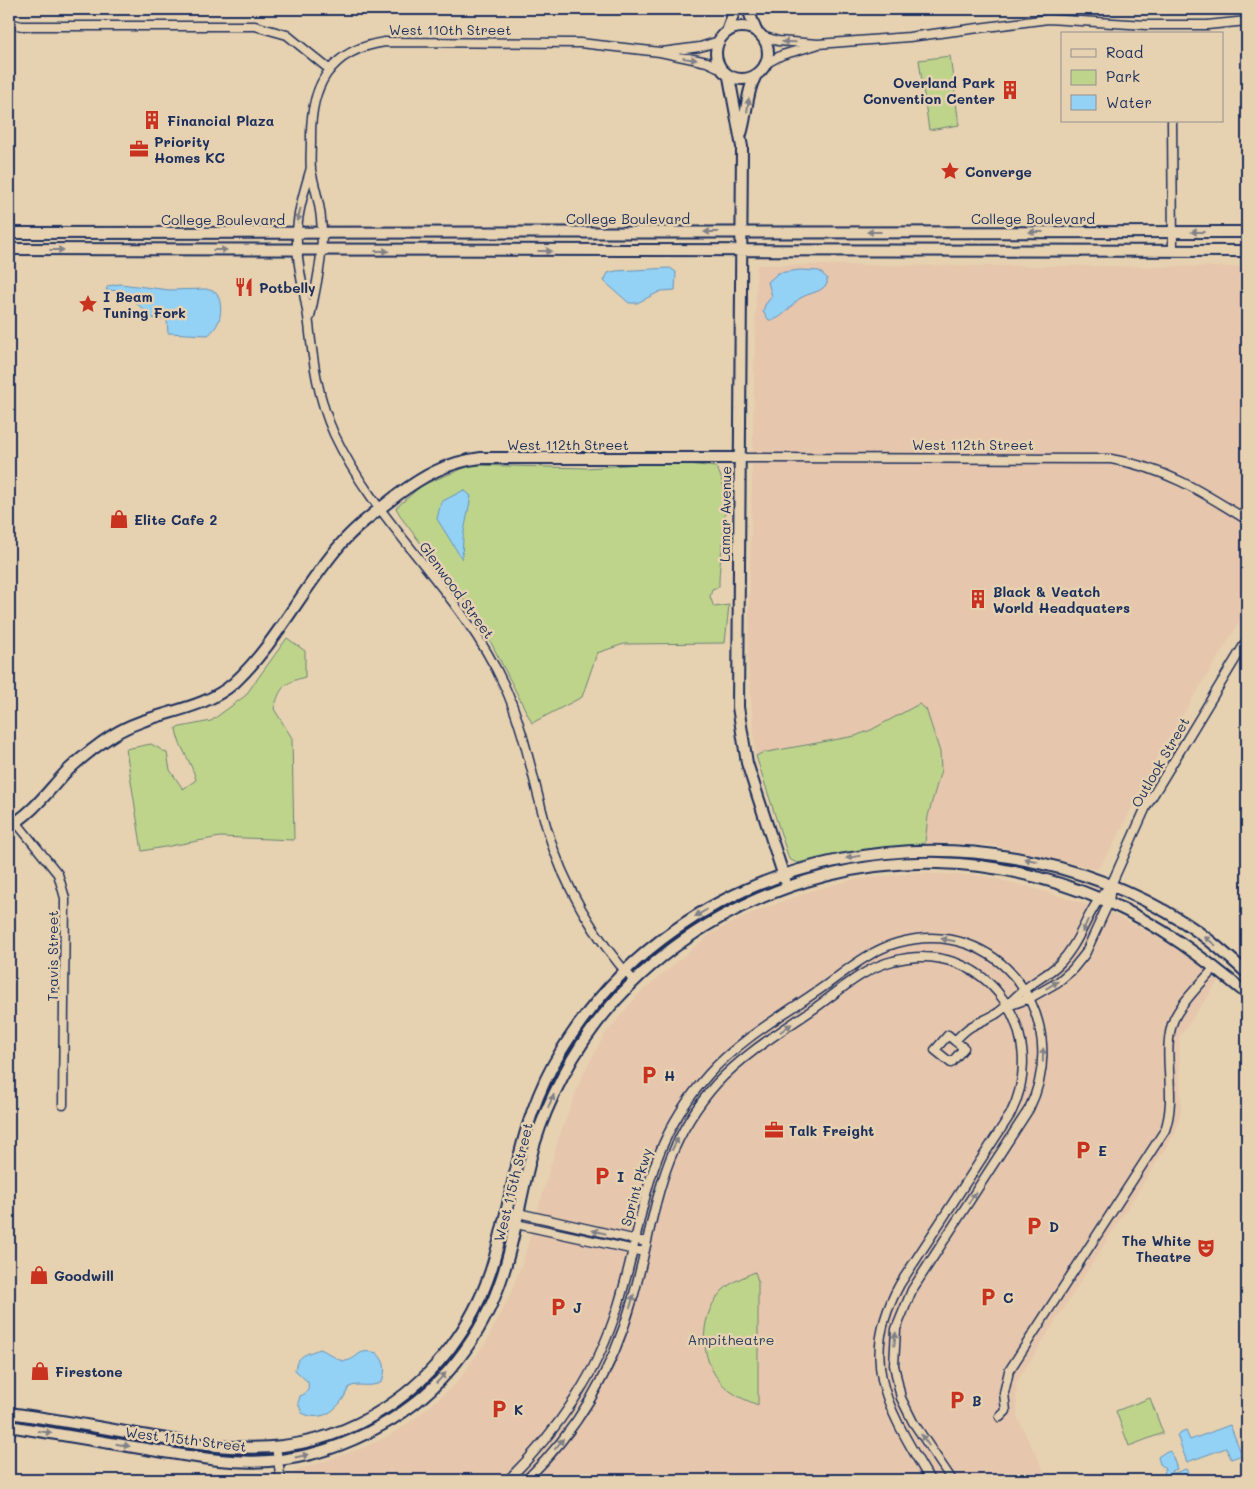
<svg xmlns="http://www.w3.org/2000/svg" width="1256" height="1489" viewBox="0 0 1256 1489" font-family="Mali,sans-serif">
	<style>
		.built { fill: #e6c6ac }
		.green { fill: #bed48b; stroke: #6c8274 }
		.water { fill: #94d2f5; stroke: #6491b9 }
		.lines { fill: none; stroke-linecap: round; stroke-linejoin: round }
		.street-casing { stroke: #1b2f5e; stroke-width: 11 }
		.secondary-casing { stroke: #1b2f5e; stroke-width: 14 }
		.street { stroke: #e6d1b0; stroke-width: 8 }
		.secondary { stroke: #e6d1b0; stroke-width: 10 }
		.oneway { fill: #808087 }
		.labels { text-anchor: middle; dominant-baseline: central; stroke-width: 5; stroke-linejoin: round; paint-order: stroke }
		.street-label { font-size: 14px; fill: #1b2f5e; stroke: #e6d1b0 }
		.poi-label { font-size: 14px; font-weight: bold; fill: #1b2f5e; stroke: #e6d1b0; text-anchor: start }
		.park-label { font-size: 14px; fill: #2b4062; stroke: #e6d1b0 }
	</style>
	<rect width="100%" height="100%" fill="#e6d1b0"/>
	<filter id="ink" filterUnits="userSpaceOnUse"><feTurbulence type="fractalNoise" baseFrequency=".02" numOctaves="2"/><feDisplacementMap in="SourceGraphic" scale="10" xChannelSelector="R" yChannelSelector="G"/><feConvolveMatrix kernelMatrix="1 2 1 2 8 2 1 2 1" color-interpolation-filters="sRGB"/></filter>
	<g filter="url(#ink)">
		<path class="built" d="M1109 9H1247V10L1181 14 1109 12Z
			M757 265 1247 267V609L1160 752 1112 847 1097 869 994 845 925 843 928 816 941 770 940 752 926 709 919 705 871 731 855 736 808 743 756 756 748 660Z
			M913 873 982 876 1029 887 1105 910 1158 937 1194 961 1218 981 1179 1037 1181 1109 1176 1131 1016 1383 1017 1417 1048 1480H294V1472L363 1448 391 1435 421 1414 456 1384 487 1341 508 1300 523 1262 560 1135 583 1075 604 1036 640 993 711 934 745 916 814 890 852 880Z"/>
		<path class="green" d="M950 56 959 125 929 130 919 60Z
			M639 464H687L716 467C735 495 718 554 719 587L712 589 710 597 714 607 729 605 725 643 624 644 597 653 582 697 532 723 480 621 403 520 396 508 422 485 472 465 587 468Z
			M287 638 305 651V677C283 683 280 688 274 709L292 738 294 840 220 837 142 851 126 749 151 744 167 753 170 770 183 789 196 780C192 762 177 744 176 728L211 721 245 696Z
			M919 704 926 709 940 752 941 770 928 816 925 843 841 853 797 863 789 859 756 756 762 753 855 736 871 730Z
			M755 1272 758 1281V1405C748 1401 738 1397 730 1391 699 1368 696 1319 722 1291 731 1282 743 1277 755 1272Z
			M1150 1398 1163 1433 1129 1446 1116 1411Z"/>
		<path class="water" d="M670 268 676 272 675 290 661 291 637 303H629L604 281 608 273 616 271Z
			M800 270 819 271 827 278V284C819 294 809 292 799 299 790 306 781 321 769 320L763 312 765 305 772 296 768 282 778 273Z
			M120 284 169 290 206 289 216 292C224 305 222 325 208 335L168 333 167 319 152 318 124 291 106 290 108 286Z
			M464 490 471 496 463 537 462 559 437 519 441 502Z
			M320 1349C329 1352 338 1362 346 1361 360 1358 356 1348 377 1353 386 1363 386 1369 382 1382 368 1389 360 1382 349 1387 341 1407 324 1424 302 1413L298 1403 300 1396C308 1393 309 1390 308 1382L295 1370C297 1355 307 1354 320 1349Z
			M1230 1425 1242 1455 1231 1459 1226 1448 1187 1462 1177 1435 1186 1431 1190 1440Z
			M1167 1451 1171 1452 1177 1469 1171 1471 1172 1474 1186 1469 1190 1476 1178 1480H1166L1164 1475 1165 1468 1160 1464 1158 1457Z"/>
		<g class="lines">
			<g class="street-casing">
				<path id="street" d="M9 23 22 26H255L287 35 330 70
					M762 36 778 41 818 44 909 37 1048 19 1146 25H1207L1247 21
					M662 52 700 47 719 41
					M767 63 782 55 816 45
					M1172 121 1173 251
					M311 168C306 185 300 203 298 221 293 254 305 291 309 324 313 362 318 399 334 434 377 526 461 591 504 685 525 731 533 781 547 829 563 884 595 939 634 981
					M310 317C316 286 325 251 321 219 320 203 314 186 311 170 310 160 311 150 311 140 310 88 328 50 385 42L580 43 660 52 707 62 720 68
					M740 458 1111 459C1165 468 1201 491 1247 520
					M16 822 58 874 65 898 63 1105
					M1008 1006 1030 998 1058 982 1072 970 1085 954 1109 902 1111 885 1146 807 1247 640
					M955 1041 964 1048 951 1063 935 1050 948 1035 955 1041C972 1022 977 1025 996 1014 1007 1007 1014 997 1025 989 1036 980 1049 974 1059 964 1082 941 1087 908 1111 885
					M504 1218 518 1213 646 1242
					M504 1218 516 1224 644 1252
					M1000 1417 1006 1411 1004 1393 1009 1371 1165 1130C1178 1094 1160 1052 1174 1019 1183 1000 1202 983 1215 967
					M276 1447 281 1480
					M508 1480C558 1430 597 1375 618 1306 646 1217 641 1151 708 1075 738 1041 781 1016 819 990 844 973 868 951 897 943 999 914 1074 1019 1029 1109L912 1290 896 1329 894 1365 901 1398 913 1422 952 1480
					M526 1480C577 1431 613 1369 632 1301 656 1219 656 1151 717 1083 745 1053 782 1031 815 1008 839 991 864 968 893 961 986 936 1052 1033 1010 1115L900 1284C856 1363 890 1411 930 1480"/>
			</g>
			<g class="secondary-casing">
				<path id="secondary" d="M748 9 756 31
					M716 53a26 26 0 1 1 52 0a26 26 0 1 1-52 0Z
					M727 32 735 9
					M729 77 742 147 738 707 747 763 785 880
					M741 134C747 116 746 93 755 77
					M9 233 1247 232
					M9 249 1247 251
					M9 826C32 814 48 791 66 772 81 758 96 746 113 735 151 711 200 713 234 683 276 644 302 589 340 545 356 526 376 512 396 496 423 476 447 462 481 458H740
					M9 1413C53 1419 98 1427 142 1435 234 1451 305 1461 387 1407 436 1375 473 1325 491 1270 513 1200 517 1131 553 1065 678 841 975 791 1185 923 1207 937 1227 955 1247 973
					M9 1426C59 1434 108 1443 158 1451 195 1457 231 1464 269 1461 309 1458 347 1445 382 1425 440 1393 483 1337 503 1274 517 1231 522 1185 535 1142 542 1119 552 1097 563 1076 633 941 788 859 938 863 996 864 1055 879 1108 902 1160 925 1204 958 1247 994"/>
			</g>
			<use href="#street" class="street"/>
			<use href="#secondary" class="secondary"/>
		</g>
		<defs><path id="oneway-solid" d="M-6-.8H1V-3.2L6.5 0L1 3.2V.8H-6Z" transform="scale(1.25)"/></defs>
		<g class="oneway">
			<use href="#oneway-solid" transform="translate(789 42) rotate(-178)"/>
			<use href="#oneway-solid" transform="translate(690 59) rotate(7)"/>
			<use href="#oneway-solid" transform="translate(748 105) rotate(-83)"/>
			<use href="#oneway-solid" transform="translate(299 215) rotate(103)"/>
			<use href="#oneway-solid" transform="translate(711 232) rotate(180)"/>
			<use href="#oneway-solid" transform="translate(874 232) rotate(-180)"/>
			<use href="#oneway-solid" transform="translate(1036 232) rotate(180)"/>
			<use href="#oneway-solid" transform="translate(1198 232) rotate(180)"/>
			<use href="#oneway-solid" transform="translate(57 250)"/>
			<use href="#oneway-solid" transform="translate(220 250)"/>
			<use href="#oneway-solid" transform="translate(382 251)"/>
			<use href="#oneway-solid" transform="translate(545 251)"/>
			<use href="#oneway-solid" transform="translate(853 857) rotate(170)"/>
			<use href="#oneway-solid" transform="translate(1031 860) rotate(-168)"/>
			<use href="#oneway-solid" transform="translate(701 913) rotate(150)"/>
			<use href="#oneway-solid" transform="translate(1085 926) rotate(114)"/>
			<use href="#oneway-solid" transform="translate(948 940) rotate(-170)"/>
			<use href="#oneway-solid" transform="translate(1210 941) rotate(-142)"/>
			<use href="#oneway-solid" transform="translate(1052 985) rotate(-31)"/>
			<use href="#oneway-solid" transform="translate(786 1028) rotate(-35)"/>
			<use href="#oneway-solid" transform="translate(1043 1055) rotate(-89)"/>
			<use href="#oneway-solid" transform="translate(551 1101) rotate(-66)"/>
			<use href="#oneway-solid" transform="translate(675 1144) rotate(-63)"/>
			<use href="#oneway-solid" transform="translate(972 1198) rotate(-57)"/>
			<use href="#oneway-solid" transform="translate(599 1232) rotate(-167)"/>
			<use href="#oneway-solid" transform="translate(632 1301) rotate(-74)"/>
			<use href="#oneway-solid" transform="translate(895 1339) rotate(-83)"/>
			<use href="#oneway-solid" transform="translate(441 1378) rotate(-47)"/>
			<use href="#oneway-solid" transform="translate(45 1432) rotate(9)"/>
			<use href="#oneway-solid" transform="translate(925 1440) rotate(-124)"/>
			<use href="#oneway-solid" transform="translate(559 1444) rotate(-51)"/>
			<use href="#oneway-solid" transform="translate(123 1445) rotate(10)"/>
			<use href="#oneway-solid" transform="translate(302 1456) rotate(-12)"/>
		</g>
	</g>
	<defs>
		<g id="building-bare" transform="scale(1.5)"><path d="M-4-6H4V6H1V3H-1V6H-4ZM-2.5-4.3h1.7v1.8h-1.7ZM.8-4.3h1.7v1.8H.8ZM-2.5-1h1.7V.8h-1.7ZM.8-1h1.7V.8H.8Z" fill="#c8321e" stroke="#e6d1b0" stroke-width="2.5" paint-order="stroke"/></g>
		<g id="office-bare" transform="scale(1.5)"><path d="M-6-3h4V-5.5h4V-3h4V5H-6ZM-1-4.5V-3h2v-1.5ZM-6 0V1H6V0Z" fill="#c8321e" stroke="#e6d1b0" stroke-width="2.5" paint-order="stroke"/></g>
		<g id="sight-bare" transform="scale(1.5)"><path d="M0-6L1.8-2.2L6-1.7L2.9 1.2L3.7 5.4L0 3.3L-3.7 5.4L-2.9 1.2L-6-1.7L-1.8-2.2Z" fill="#c8321e" stroke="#e6d1b0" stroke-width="2.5" paint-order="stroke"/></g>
		<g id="restaurant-bare" transform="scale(1.5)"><path d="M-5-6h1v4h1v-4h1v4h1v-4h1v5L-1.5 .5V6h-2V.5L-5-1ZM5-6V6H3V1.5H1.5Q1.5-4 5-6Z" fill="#c8321e" stroke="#e6d1b0" stroke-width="2.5" paint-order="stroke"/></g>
		<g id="shop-bare" transform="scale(1.5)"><path d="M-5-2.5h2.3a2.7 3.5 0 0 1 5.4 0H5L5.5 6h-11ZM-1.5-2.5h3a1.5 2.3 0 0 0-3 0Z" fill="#c8321e" stroke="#e6d1b0" stroke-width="2.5" paint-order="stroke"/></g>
		<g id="parking-bare" transform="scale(1.5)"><path d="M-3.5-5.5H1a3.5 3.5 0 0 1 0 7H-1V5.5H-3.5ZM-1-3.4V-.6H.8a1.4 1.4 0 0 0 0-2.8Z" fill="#c8321e" stroke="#e6d1b0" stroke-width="2.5" paint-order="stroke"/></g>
		<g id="theatre-bare" transform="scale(1.5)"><path d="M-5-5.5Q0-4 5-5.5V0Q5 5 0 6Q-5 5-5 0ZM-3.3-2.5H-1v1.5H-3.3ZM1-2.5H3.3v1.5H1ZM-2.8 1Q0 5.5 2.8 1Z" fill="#c8321e" stroke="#e6d1b0" stroke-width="2.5" paint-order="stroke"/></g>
	</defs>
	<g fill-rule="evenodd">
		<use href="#building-bare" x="1010" y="90"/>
		<use href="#building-bare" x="152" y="120"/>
		<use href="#office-bare" x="139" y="149"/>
		<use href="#sight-bare" x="950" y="171"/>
		<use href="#restaurant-bare" x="244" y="287"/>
		<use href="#sight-bare" x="88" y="304"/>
		<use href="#shop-bare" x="119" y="519"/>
		<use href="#building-bare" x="978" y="599"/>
		<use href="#parking-bare" x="649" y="1075"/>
		<use href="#office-bare" x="774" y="1130"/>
		<use href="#parking-bare" x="1083" y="1150"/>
		<use href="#parking-bare" x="602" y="1176"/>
		<use href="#parking-bare" x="1034" y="1226"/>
		<use href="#theatre-bare" x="1206" y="1248"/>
		<use href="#shop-bare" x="39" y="1275"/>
		<use href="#parking-bare" x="988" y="1297"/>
		<use href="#parking-bare" x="558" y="1307"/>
		<use href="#shop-bare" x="40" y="1371"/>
		<use href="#parking-bare" x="957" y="1400"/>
		<use href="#parking-bare" x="499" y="1409"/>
	</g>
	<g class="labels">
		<g class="street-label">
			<text x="450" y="29">West 110th Street</text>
			<text x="628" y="218">College Boulevard</text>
			<text x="1033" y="218">College Boulevard</text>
			<text x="223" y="219">College Boulevard</text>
			<text x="568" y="444">West 112th Street</text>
			<text x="973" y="444">West 112th Street</text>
			<text transform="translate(725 514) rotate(-89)">Lamar Avenue</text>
			<text transform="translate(457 590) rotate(54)">Glenwood Street</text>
			<text transform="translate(1160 762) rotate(-60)">Outlook Street</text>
			<text transform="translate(52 956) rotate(-90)">Travis Street</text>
			<text transform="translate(513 1182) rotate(-76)">West 115th Street</text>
			<text transform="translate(636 1187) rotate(-74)">Sprint Pkwy</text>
			<text transform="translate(186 1439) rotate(7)">West 115th Street</text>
		</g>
		<g class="poi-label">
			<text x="995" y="82" text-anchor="end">Overland Park<tspan x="995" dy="16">Convention Center</tspan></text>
			<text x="167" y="120">Financial Plaza</text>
			<text x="154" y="141">Priority<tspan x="154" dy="16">Homes KC</tspan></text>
			<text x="965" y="171">Converge</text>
			<text x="259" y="287">Potbelly</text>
			<text x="103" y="296">I Beam<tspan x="103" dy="16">Tuning Fork</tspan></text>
			<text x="134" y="519">Elite Cafe 2</text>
			<text x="993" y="591">Black &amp; Veatch<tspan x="993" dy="16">World Headquaters</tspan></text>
			<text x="664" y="1075">H</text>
			<text x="789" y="1130">Talk Freight</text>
			<text x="1098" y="1150">E</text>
			<text x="617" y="1176">I</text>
			<text x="1049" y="1226">D</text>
			<text x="1191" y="1240" text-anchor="end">The White<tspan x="1191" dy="16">Theatre</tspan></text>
			<text x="54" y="1275">Goodwill</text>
			<text x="1003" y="1297">C</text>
			<text x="573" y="1307">J</text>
			<text x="55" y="1371">Firestone</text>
			<text x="972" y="1400">B</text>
			<text x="514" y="1409">K</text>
		</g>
		<g class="park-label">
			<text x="731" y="1339">Ampitheatre</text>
		</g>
	</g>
	<rect width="1256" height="1489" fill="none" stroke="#e6d1b0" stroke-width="30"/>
	<rect x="15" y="15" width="1226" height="1459" fill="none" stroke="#1b2f5e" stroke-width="2" filter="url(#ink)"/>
	<rect x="1061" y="32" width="162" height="90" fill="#e6d1b0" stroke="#95908f"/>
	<rect x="1071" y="49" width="25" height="8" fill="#e6d1b0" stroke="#95908f"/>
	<text x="1106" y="58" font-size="15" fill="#1b2f5e">Road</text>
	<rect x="1071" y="70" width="25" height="15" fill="#bed48b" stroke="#95908f"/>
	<text x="1106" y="82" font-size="15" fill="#1b2f5e">Park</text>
	<rect x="1071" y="95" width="25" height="15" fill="#94d2f5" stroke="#95908f"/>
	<text x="1106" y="108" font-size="15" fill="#1b2f5e">Water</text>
</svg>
